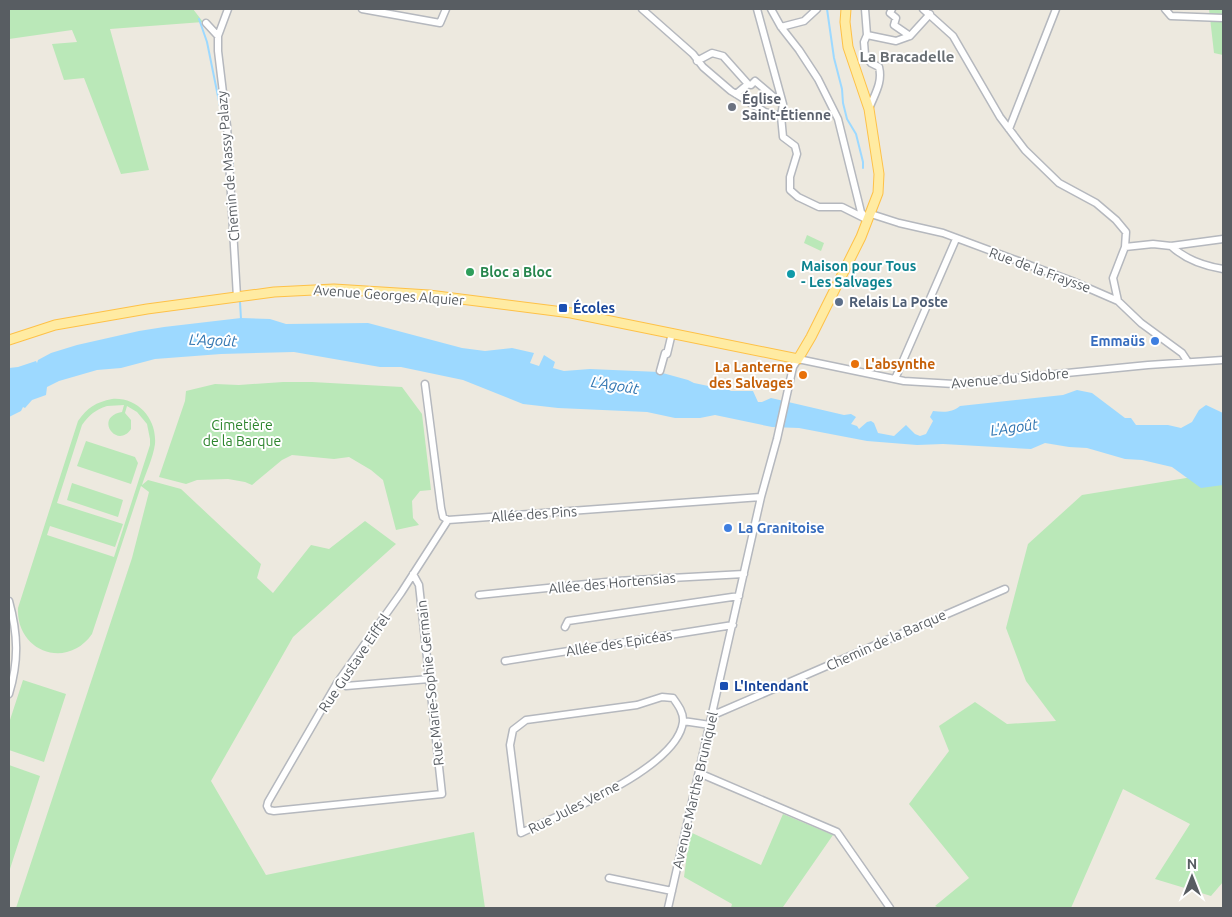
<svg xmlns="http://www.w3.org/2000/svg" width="1232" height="917" viewBox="0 0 1232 917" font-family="Ubuntu,sans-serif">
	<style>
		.green { fill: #bae8b8; fill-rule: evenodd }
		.water { fill: #9dd9ff }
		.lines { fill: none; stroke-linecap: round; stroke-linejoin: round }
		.stream { stroke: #9dd9ff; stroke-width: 2 }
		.minor-casing { stroke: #b5b8be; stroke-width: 9 }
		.major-casing { stroke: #fec147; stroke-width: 11 }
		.minor { stroke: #fff; stroke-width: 6 }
		.major { stroke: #ffeba2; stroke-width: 9 }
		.worship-dot { fill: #6b7280; stroke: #fff; stroke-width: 2 }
		.leisure-dot { fill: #2e9e5b; stroke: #fff; stroke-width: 2 }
		.culture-dot { fill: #0f9aa8; stroke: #fff; stroke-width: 2 }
		.service-dot { fill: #5c6f8a; stroke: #fff; stroke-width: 2 }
		.transit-dot { fill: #1a4fb4; stroke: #fff; stroke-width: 2 }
		.shop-dot { fill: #3f7fe0; stroke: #fff; stroke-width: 2 }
		.food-dot { fill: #e8710a; stroke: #fff; stroke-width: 2 }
		.labels { text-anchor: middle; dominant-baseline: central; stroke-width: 4; stroke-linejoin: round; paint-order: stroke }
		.worship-label { font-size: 14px; font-weight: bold; fill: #5b616d; stroke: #fff; text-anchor: start }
		.street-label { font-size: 14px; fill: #585d62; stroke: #fff }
		.culture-label { font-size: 14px; font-weight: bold; fill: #0d838f; stroke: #fff; text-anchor: start }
		.leisure-label { font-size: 14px; font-weight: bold; fill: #27864d; stroke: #fff; text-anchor: start }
		.service-label { font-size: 14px; font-weight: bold; fill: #4e5e75; stroke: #fff; text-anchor: start }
		.transit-label { font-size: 14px; font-weight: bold; fill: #164399; stroke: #fff; text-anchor: start }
		.shop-label { font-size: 14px; font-weight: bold; fill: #366cbe; stroke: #fff; text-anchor: end }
		.food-label { font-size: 14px; font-weight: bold; fill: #c56008; stroke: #fff; text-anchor: start }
		.park-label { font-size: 14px; fill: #2d852d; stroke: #fff }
		.neighbourhood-label { font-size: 15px; font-weight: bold; fill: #696f74; stroke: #fff }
		.water-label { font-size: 15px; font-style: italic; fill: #3075b1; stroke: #fff }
	</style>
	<rect width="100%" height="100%" fill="#ede9df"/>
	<path class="green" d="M9 9H193L203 22 110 29 149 170 121 174 84 78 64 80 52 44 77 42 72 30 9 39Z
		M1209 9H1223V55L1214 53Z
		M807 235 824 243 821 251 804 243Z
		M283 382H312L402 387 422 414 431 490 420 491 412 501 413 518 419 525 396 530 383 480 371 470 349 457 334 459 292 455 282 460 252 485 245 482 228 479 197 480 186 484 159 477 185 401 186 391 215 384 239 385Z
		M112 399C137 397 157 418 155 444 153 458 146 472 142 485L148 480 181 489 261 564 257 578 273 593 311 545 329 549 365 521 396 544 293 637 211 781 266 875 474 832 485 908H16L132 558 149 492 141 486 92 634C67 670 16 652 18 608L78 421C87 408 96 402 112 399ZM107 406 124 405 122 412C93 417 117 450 131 429V420L125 413 127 406 137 412 147 424 150 439V445L114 557 47 535 50 526 115 547 123 524 57 503 82 425C89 415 95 410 107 406Z
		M86 441 135 457 138 463 131 484 77 466Z
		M1223 472V882L1211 896 1155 879 1190 824 1123 789 1071 908H939L935 906 969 878 909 804 949 751 939 726 975 702 1007 724 1056 721 1026 681 1006 628 1028 544 1082 495Z
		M72 483 123 500 118 517 67 500Z
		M23 680 66 694 44 762 9 750V723Z
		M9 765 40 776 9 872Z
		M783 814 833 835 783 907 784 908H731L732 904 684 877 690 832 761 865Z"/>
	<path class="water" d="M241 318 270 319 286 324 368 323 462 348 485 351 512 348 534 353 530 363 539 366 544 355 555 362 553 368 564 371 590 369 659 372 688 380 694 383 718 388 724 387 731 391H753L758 402H762L771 398 844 415 851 414 856 417 851 424 857 426 859 429 867 422 871 421 874 423 878 433 894 436 906 425 915 434 920 436 926 434 933 421 930 417 933 411C943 412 952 413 960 406L1063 395 1077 390 1092 393 1125 418H1131L1136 425H1168L1181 428 1192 422 1199 410 1206 405 1223 413V485L1201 488 1172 467 1142 460 1125 459 1087 448 1069 447 1045 443 1031 449 943 444 917 445 867 441 799 428 772 427 715 415 700 418H675L647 412 558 408 523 404 463 380 401 367H380L294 352 221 354 155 359 121 368 97 370 59 381 47 387 46 395 32 400 25 408 23 407 21 411 9 417V368L18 367 36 361 37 363 38 360 51 353 77 345 139 331 164 327Z"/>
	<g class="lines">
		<path class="stream" d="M827 9 834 58 842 89 843 103 847 119 856 134 863 162V168
			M199 19 207 42 223 121
			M232 153 235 214
			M240 302 241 319"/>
		<g class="minor-casing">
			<path id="minor" d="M228 9 218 36V51L227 126 237 297
				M362 9 440 23 446 9
				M642 9 693 54 703 67 731 91 765 112 781 116
				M757 9 783 104 781 116 783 137 795 146 797 154 790 177V190L798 197 819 207H842L868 220
				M771 9 781 27 799 50 818 79 838 119 861 212 866 218
				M865 9 867 35 864 42 865 55 871 63 879 67C883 83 874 95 869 109
				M892 9 890 13 896 18 894 25 910 36
				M923 9 953 36 1000 117 1025 150 1059 183 1096 203 1116 220 1126 232 1125 247 1113 278 1118 301
				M1165 9 1171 16 1223 18
				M206 23 218 36
				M781 27 804 21 817 9
				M867 35 896 41 910 36 930 14
				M697 61 712 53 723 56 748 84 751 85 755 81 782 104
				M736 94 748 84
				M1009 129 1056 9
				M871 214 899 223 943 233 1072 281 1118 301 1141 323 1182 353 1188 362
				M1171 246C1186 260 1204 266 1223 269
				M1125 247 1153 244 1171 246 1223 239
				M660 371 665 353 667 354 672 333
				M895 379 956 239
				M425 384 441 508 443 517 448 520 761 497
				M413 574 419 585 442 794 274 811 269 810 267 806 268 802 337 683 401 593 448 520
				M479 595 616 581 744 574
				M9 601C18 634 19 661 9 694
				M565 627 568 621 739 596
				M505 661 733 625
				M337 683 346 686 429 679
				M662 697 673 698C678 705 684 713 683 722 677 769 560 814 521 833L510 745 513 730 526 720 637 705Z
				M713 712 718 713 1005 589
				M683 721 710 725
				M699 773 837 832 890 908
				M609 878 672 891
				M668 908 761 497 777 439 793 367 798 359 904 381 954 384 1148 365 1223 360"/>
		</g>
		<g class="major-casing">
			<path id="major" d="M9 340 55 325 147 309 274 292 334 289 429 295 571 313 798 359 811 337 861 237 878 193 879 174 869 109 848 47 845 22 846 9"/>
		</g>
		<use href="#minor" class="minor"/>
		<use href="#major" class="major"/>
	</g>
	<circle class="worship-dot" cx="732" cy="107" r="5"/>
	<circle class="leisure-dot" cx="470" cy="272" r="5"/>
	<circle class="culture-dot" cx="791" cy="274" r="5"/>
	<circle class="service-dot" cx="839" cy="302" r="5"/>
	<g class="transit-dot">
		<rect x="558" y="303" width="10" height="10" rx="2.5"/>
		<rect x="719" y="681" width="10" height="10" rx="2.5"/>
	</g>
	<g class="shop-dot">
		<circle cx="1155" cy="341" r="5"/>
		<circle cx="728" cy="528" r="5"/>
	</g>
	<g class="food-dot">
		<circle cx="855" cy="364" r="5"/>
		<circle cx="803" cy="375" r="5"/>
	</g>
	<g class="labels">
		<g class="worship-label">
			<text x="742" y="99">Église<tspan x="742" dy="16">Saint-Étienne</tspan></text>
		</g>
		<g class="street-label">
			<text transform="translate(228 166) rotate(-95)">Chemin de Massy Palazy</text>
			<text transform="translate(1040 270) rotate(20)">Rue de la Fraysse</text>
			<text transform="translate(389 295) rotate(4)">Avenue Georges Alquier</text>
			<text transform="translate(1010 378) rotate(-5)">Avenue du Sidobre</text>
			<text transform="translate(534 514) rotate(-4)">Allée des Pins</text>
			<text transform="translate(612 583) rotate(-5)">Allée des Hortensias</text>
			<text transform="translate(886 640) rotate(-24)">Chemin de la Barque</text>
			<text transform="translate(619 643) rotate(-9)">Allée des Epicéas</text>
			<text transform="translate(354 663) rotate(-56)">Rue Gustave Eiffel</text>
			<text transform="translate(430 683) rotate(-96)">Rue Marie-Sophie Germain</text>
			<text transform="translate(695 790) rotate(-77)">Avenue Marthe Bruniquel</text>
			<text transform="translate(574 807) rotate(-27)">Rue Jules Verne</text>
		</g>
		<g class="culture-label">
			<text x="801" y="266">Maison pour Tous<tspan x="801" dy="16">- Les Salvages</tspan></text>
		</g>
		<g class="leisure-label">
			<text x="480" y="272">Bloc a Bloc</text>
		</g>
		<g class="service-label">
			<text x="849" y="302">Relais La Poste</text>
		</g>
		<g class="transit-label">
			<text x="573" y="308">Écoles</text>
			<text x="734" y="686">L'Intendant</text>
		</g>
		<g class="shop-label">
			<text x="1145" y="341">Emmaüs</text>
			<text x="738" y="528" text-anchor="start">La Granitoise</text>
		</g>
		<g class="food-label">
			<text x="865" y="364">L'absynthe</text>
			<text x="793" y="367" text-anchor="end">La Lanterne<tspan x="793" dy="16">des Salvages</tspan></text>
		</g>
		<g class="park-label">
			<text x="242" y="425">Cimetière<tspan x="242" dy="16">de la Barque</tspan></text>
		</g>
		<g class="neighbourhood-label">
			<text x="907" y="56">La Bracadelle</text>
		</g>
		<g class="water-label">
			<text transform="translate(213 340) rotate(2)">L'Agoût</text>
			<text transform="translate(615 385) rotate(9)">L'Agoût</text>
			<text transform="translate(1014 427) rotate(-8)">L'Agoût</text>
		</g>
	</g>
	<rect width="1232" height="917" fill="none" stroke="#585d62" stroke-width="20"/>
	<g transform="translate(1192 877)" stroke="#ffffff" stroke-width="4" paint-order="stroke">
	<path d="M0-4L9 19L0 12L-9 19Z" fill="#585d62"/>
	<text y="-8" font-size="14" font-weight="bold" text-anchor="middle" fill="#585d62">N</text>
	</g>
</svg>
